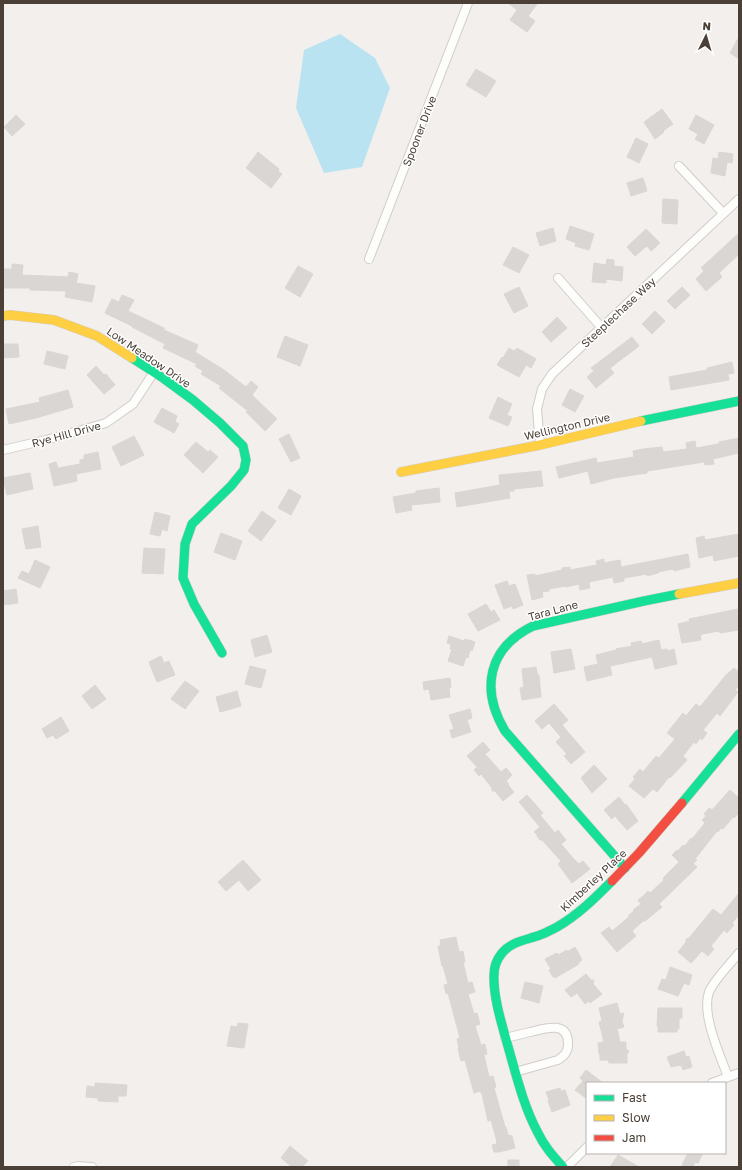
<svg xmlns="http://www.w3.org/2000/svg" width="742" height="1170" viewBox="0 0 742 1170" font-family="'Golos Text',sans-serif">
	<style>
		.water { fill: #bae3f2 }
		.building { fill: #dad6d3; stroke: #dbd6d1 }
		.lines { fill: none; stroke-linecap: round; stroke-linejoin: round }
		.street-casing { stroke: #d1cdc9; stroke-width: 10 }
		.fast-casing { stroke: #d3cdc4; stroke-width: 10 }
		.slow-casing { stroke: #d3cdc4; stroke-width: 10 }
		.jam-casing { stroke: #d3cdc4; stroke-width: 10 }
		.street { stroke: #fdfdfc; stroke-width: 8 }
		.fast { stroke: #16e098; stroke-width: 9 }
		.slow { stroke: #ffcf43; stroke-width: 9 }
		.jam { stroke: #f24e42; stroke-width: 9 }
		.labels { text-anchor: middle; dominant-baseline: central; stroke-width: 3; stroke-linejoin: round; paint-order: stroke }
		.street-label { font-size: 11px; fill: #4a4037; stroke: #fff }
	</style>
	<rect width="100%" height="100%" fill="#f2efec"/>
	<path class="water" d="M340 34 375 58 390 88 362 167 324 173 296 108 304 50Z"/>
	<path class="building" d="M508 3H538L528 16 535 21 527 32 510 20 517 10Z
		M739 37V59L730 53Z
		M476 69 496 81 486 97 466 85Z
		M662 109 673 124 663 131 664 132 655 139 644 122Z
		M16 115 25 124 12 136 4 127Z
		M696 115 714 125 704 144 695 139 698 134 689 129Z
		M636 138 648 144 639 163 627 157Z
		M258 152 279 169 278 171 282 174 271 188 246 168Z
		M719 152 733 154 732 163 727 162 725 176 711 173 713 158 718 159Z
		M643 178 647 191 631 196 627 183Z
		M663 199 678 200 677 224 662 223Z
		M570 226 594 234 589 250 575 246 576 243 566 239Z
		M553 228 556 241 540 246 536 233Z
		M646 229 660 243 651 251 647 246 635 256 627 247Z
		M739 233V254L719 273 722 277 706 291 696 279 704 271 701 268Z
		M513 247 529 255 519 273 503 265Z
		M607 259 614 260V266L623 267 622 281 606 279V283L592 282 594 263 606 265Z
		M12 264 23 265 22 275 68 277 69 272 78 274 76 283 95 286 92 302 65 297 66 291 30 290V288H3V269H12Z
		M298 266 313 274 300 297 285 288Z
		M519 287 528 306 514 313 504 294Z
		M682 287 690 295 675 309 667 301Z
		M122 295 134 300 128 311 164 328V330L198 345 195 352 224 370 246 387 251 381 258 387 252 395 277 419 265 431 246 412 248 411 219 388 221 386 201 374 203 371 195 366 197 364 163 348 165 344 132 327V326L105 313 112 299 119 302Z
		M655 311 665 321 652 334 642 324Z
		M557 317 567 328 551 342 542 332Z
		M285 336 308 345 300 366 277 357Z
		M632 337 639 346 610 368 614 373 596 388 587 377 594 371 591 368Z
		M3 344H18L19 357 3 358Z
		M509 348 514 351 517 348 536 359 531 368 526 365 519 377 497 365 502 357 503 358Z
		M47 351 68 356 65 369 44 364Z
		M732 362 734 373 728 374 729 380 671 390 669 377 707 370V368Z
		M96 366 104 375 106 374 115 385 104 394 87 375Z
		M570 389 584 396 575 412 562 405Z
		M68 390 73 407 36 418 9 424 6 409 40 402 39 398Z
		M498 397 512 404 507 415 512 417 508 426 489 418Z
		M162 408 177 416 175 422 179 424 174 433 154 422Z
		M289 434 300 458 291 462 279 439Z
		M134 436 144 455 121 466 112 447Z
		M739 438V453L713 459 714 464 705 465 704 462 647 471V473L614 478 591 484 588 471 559 478 556 467 596 458 597 463 634 457 633 451 643 449 662 447 663 452 687 449 686 443 695 441 696 448 719 444V442Z
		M196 442 208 452 210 450 218 457 203 473 184 455Z
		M98 452 101 469 76 474 77 481 54 486 49 464 56 462 58 468 80 464V460L84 459V455Z
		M541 471 543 486 514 489V491H509L510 498 457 507 455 493 500 485 499 475Z
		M30 473 33 489 7 495 3 478Z
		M439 488 440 502 411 505 412 510 396 513 393 497 416 493V491Z
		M289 489 301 496 291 515 278 508Z
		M262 511 276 521 261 541 248 531Z
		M155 512 170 516 167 531 162 529 160 536 150 534Z
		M38 526 41 547 26 549 22 529Z
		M221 533 242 541 235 560 214 552Z
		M739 534V556L714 561 713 555 699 558 696 538 704 536 705 540Z
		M144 548 165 549 163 574 142 573Z
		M688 554 690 567 674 571 673 569 658 572V573L647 576V574L624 578V581L614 583 613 577 589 582 590 588 580 590 579 584 566 587V586L549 589V591L542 592 543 597 532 600 527 575 535 574V576L562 570V568L570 567V570L597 565 596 561 604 559V563L620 560 621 567Z
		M35 560 50 567 40 588 18 578 22 571 29 574Z
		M507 581 509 586 515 584 523 605 513 609 512 606 504 609 495 585Z
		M16 589 18 603 3 605V591Z
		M486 604 491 612 494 610 500 620 478 631 468 614Z
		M738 609 739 617V630L720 633 719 631 702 634V635H700L701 640 682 643 678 624 690 621 689 619 694 618Z
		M267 635 272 652 255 657 251 640Z
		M449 636 464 641 465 639 475 642 472 651 470 650 468 658 466 657 463 666 448 661 452 649H450L451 644 447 643Z
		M659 640 661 650 667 649 668 651 674 649 677 664 655 669 652 657 610 666 612 675 587 681 584 667 598 664 596 655 616 650V649L632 646 631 643 641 641 642 644Z
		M571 649 575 669 554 673 551 652Z
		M161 656 164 663 169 661 175 675 157 682 149 662Z
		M250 666 266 670 261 688 245 684Z
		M536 667 537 674 539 675 541 697 522 700 520 688 524 687 522 669Z
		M734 668 739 672V685L735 690 738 692 720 716 717 713 703 730 707 733 702 740 700 738 696 744 694 742 683 756 687 760 670 778 669 777 657 792 653 789 644 798 629 786 635 779 633 777 640 769 643 772 656 756 659 758 675 739 667 733 683 713 686 716 696 704 700 707 726 675Z
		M450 678 451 687 449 688 450 697 431 700 429 689 424 690 423 682Z
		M185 681 199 691 185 709 171 699Z
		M95 685 106 699 92 709 82 696Z
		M237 691 241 706 220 712 216 697Z
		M554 704 568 720 562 725 585 752 571 764 564 756 567 754 556 742 561 737 549 723 542 729 535 721Z
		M470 709 472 718 467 720 471 732 452 738 450 730 454 729 449 715Z
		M61 717 69 731 56 739 53 735 47 738 42 729Z
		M483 742 490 750 485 754 501 772 506 768 512 775 506 781 509 784 508 785 514 792 503 801 495 791H492V788L481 774 479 776 474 770 477 767 467 756Z
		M594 765 607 779 592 793 581 778Z
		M730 790 739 798V813L734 818 733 817 723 829 721 828 718 832 717 831 695 859 697 860 693 864 697 867 659 904 662 907 645 921H643L632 931 636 936 617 952 601 933 609 927 612 931 629 917 628 916 634 911 633 910 641 904 638 900 642 897 648 891 650 893 664 880 663 878 679 862 672 855 677 850 678 851 683 845 685 846 691 838 692 839 705 823 702 820 706 816 704 814 709 808 712 810Z
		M527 795 543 813 540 815 555 833 558 830 566 840 561 844 573 858 579 864 583 861 590 869 572 883 558 864 561 861 542 840H540L537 836V834L534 832 540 827 519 802Z
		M619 797 625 805 626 804 638 821 627 830 615 816 612 819 604 810Z
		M243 860 261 880 248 891 239 880 226 891 218 882Z
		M739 893V915L732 923 734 925 727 933 724 930 711 946 714 949 708 956 702 951 691 963 678 952 686 942V939L689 938 713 909 721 915Z
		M456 937 459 952 463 951 465 962H463L468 983 472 982 475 992 468 994 474 1014 477 1013 480 1024 475 1026 481 1045 485 1044 487 1054 484 1055 489 1077 493 1076 496 1087 494 1088 505 1127H506L508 1135 512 1136 515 1148 499 1152H494L492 1145 497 1144 496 1138 491 1120 488 1121 482 1094 480 1091 474 1093 465 1060 461 1061 458 1049 459 1048 457 1039 460 1038 448 993 446 994 444 985 448 984 443 966H442L438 946H441L440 940Z
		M575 947 582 960 578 963 579 964 555 978 554 976 553 977 549 970 551 969 545 959 557 953 558 955 567 950V952Z
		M670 967 692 975 689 985 684 983 678 996 658 989 662 979 666 980Z
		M586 974 591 980H594L593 984 602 994 590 1003 589 1001 585 1004 577 993 571 997 565 990Z
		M525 982 543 986 539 1003 521 998Z
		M617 1003 620 1014 624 1013 622 1021 624 1027 617 1029 620 1042H626V1049L629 1051 627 1054V1063H609L608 1060H600V1054H599L598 1043 604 1042 599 1022 602 1021 599 1008Z
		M658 1008H682V1018H679V1029H677V1032H658V1027L657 1026Z
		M238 1023 248 1024 244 1048 227 1046 231 1026 237 1027Z
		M684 1051 686 1057 689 1056 692 1067 683 1070 681 1065 671 1067 667 1057Z
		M586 1070 603 1083H587V1099L575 1090 583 1081 580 1078Z
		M95 1083 127 1085 126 1096H118V1102L98 1101V1098L86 1097 87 1086 95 1087Z
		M560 1088 561 1091 565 1090 570 1105 552 1112 548 1101 549 1100 546 1092Z
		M290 1146 308 1161 302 1167H292L281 1158Z
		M688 1153H703L698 1163 695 1162 693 1167H687L682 1165Z
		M618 1155 639 1167H610Z
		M508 1160H519V1167H508Z"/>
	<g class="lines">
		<g class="street-casing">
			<path id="street" d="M679 166 723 213
				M369 259 468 3
				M558 278 602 328
				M540 445 537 409 542 389 552 374 739 199
				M3 450 46 440 106 423 133 404 154 372
				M505 1038C514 1036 522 1034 530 1032 543 1029 567 1020 568 1042 569 1051 565 1055 558 1060L515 1072
				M728 1077C720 1055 701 1014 709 992 714 980 730 964 739 953
				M712 1083 739 1073
				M74 1167 78 1166 92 1167
				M567 1167 587 1147"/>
		</g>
		<g class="fast-casing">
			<path id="fast" d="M132 358 163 378 193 400 220 423 243 446 246 460 244 470 231 486 192 524 185 544 183 578 194 604 222 653
				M641 421 739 401
				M682 803 739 734
				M625 868 505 731C480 689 488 648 533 626L644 601 679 594
				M563 1167C553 1156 544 1146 538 1133 524 1107 517 1078 509 1050 503 1028 493 998 494 975 494 968 497 959 502 953 512 941 527 940 540 935 546 933 551 930 557 927 578 915 595 898 612 881"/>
		</g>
		<g class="slow-casing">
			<path id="slow" d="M3 316 10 315 54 320 97 336 132 358
				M401 472 540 445 641 421
				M679 594 739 583"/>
		</g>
		<g class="jam-casing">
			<path id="jam" d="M612 881 639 853 682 803"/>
		</g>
		<use href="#street" class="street"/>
		<use href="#fast" class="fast"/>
		<use href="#slow" class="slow"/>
		<use href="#jam" class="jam"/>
	</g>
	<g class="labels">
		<g class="street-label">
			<text transform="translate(419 131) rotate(-69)">Spooner Drive</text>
			<text transform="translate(618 312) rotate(-43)">Steeplechase Way</text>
			<text transform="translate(149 357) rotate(34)">Low Meadow Drive</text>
			<text transform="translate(567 426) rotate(-13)">Wellington Drive</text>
			<text transform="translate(66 434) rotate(-15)">Rye Hill Drive</text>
			<text transform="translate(553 610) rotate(-15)">Tara Lane</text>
			<text transform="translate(593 880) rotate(-43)">Kimberley Place</text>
		</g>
	</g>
	<rect width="742" height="1170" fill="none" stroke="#4a4037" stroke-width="8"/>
	<rect x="586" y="1082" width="140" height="72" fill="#ffffff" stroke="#b7b3af"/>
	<rect x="594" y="1095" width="20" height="6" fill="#16e098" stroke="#b7b3af"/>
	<text x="622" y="1102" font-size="12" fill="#4a4037">Fast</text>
	<rect x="594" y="1115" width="20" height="6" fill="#ffcf43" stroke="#b7b3af"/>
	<text x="622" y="1122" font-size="12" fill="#4a4037">Slow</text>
	<rect x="594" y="1135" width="20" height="6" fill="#f24e42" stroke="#b7b3af"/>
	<text x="622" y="1142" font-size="12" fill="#4a4037">Jam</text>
	<g transform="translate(706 36) rotate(5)" stroke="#ffffff" stroke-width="3" paint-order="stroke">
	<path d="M0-3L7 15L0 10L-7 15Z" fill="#4a4037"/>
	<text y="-6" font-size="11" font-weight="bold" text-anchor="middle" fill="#4a4037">N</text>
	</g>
</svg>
